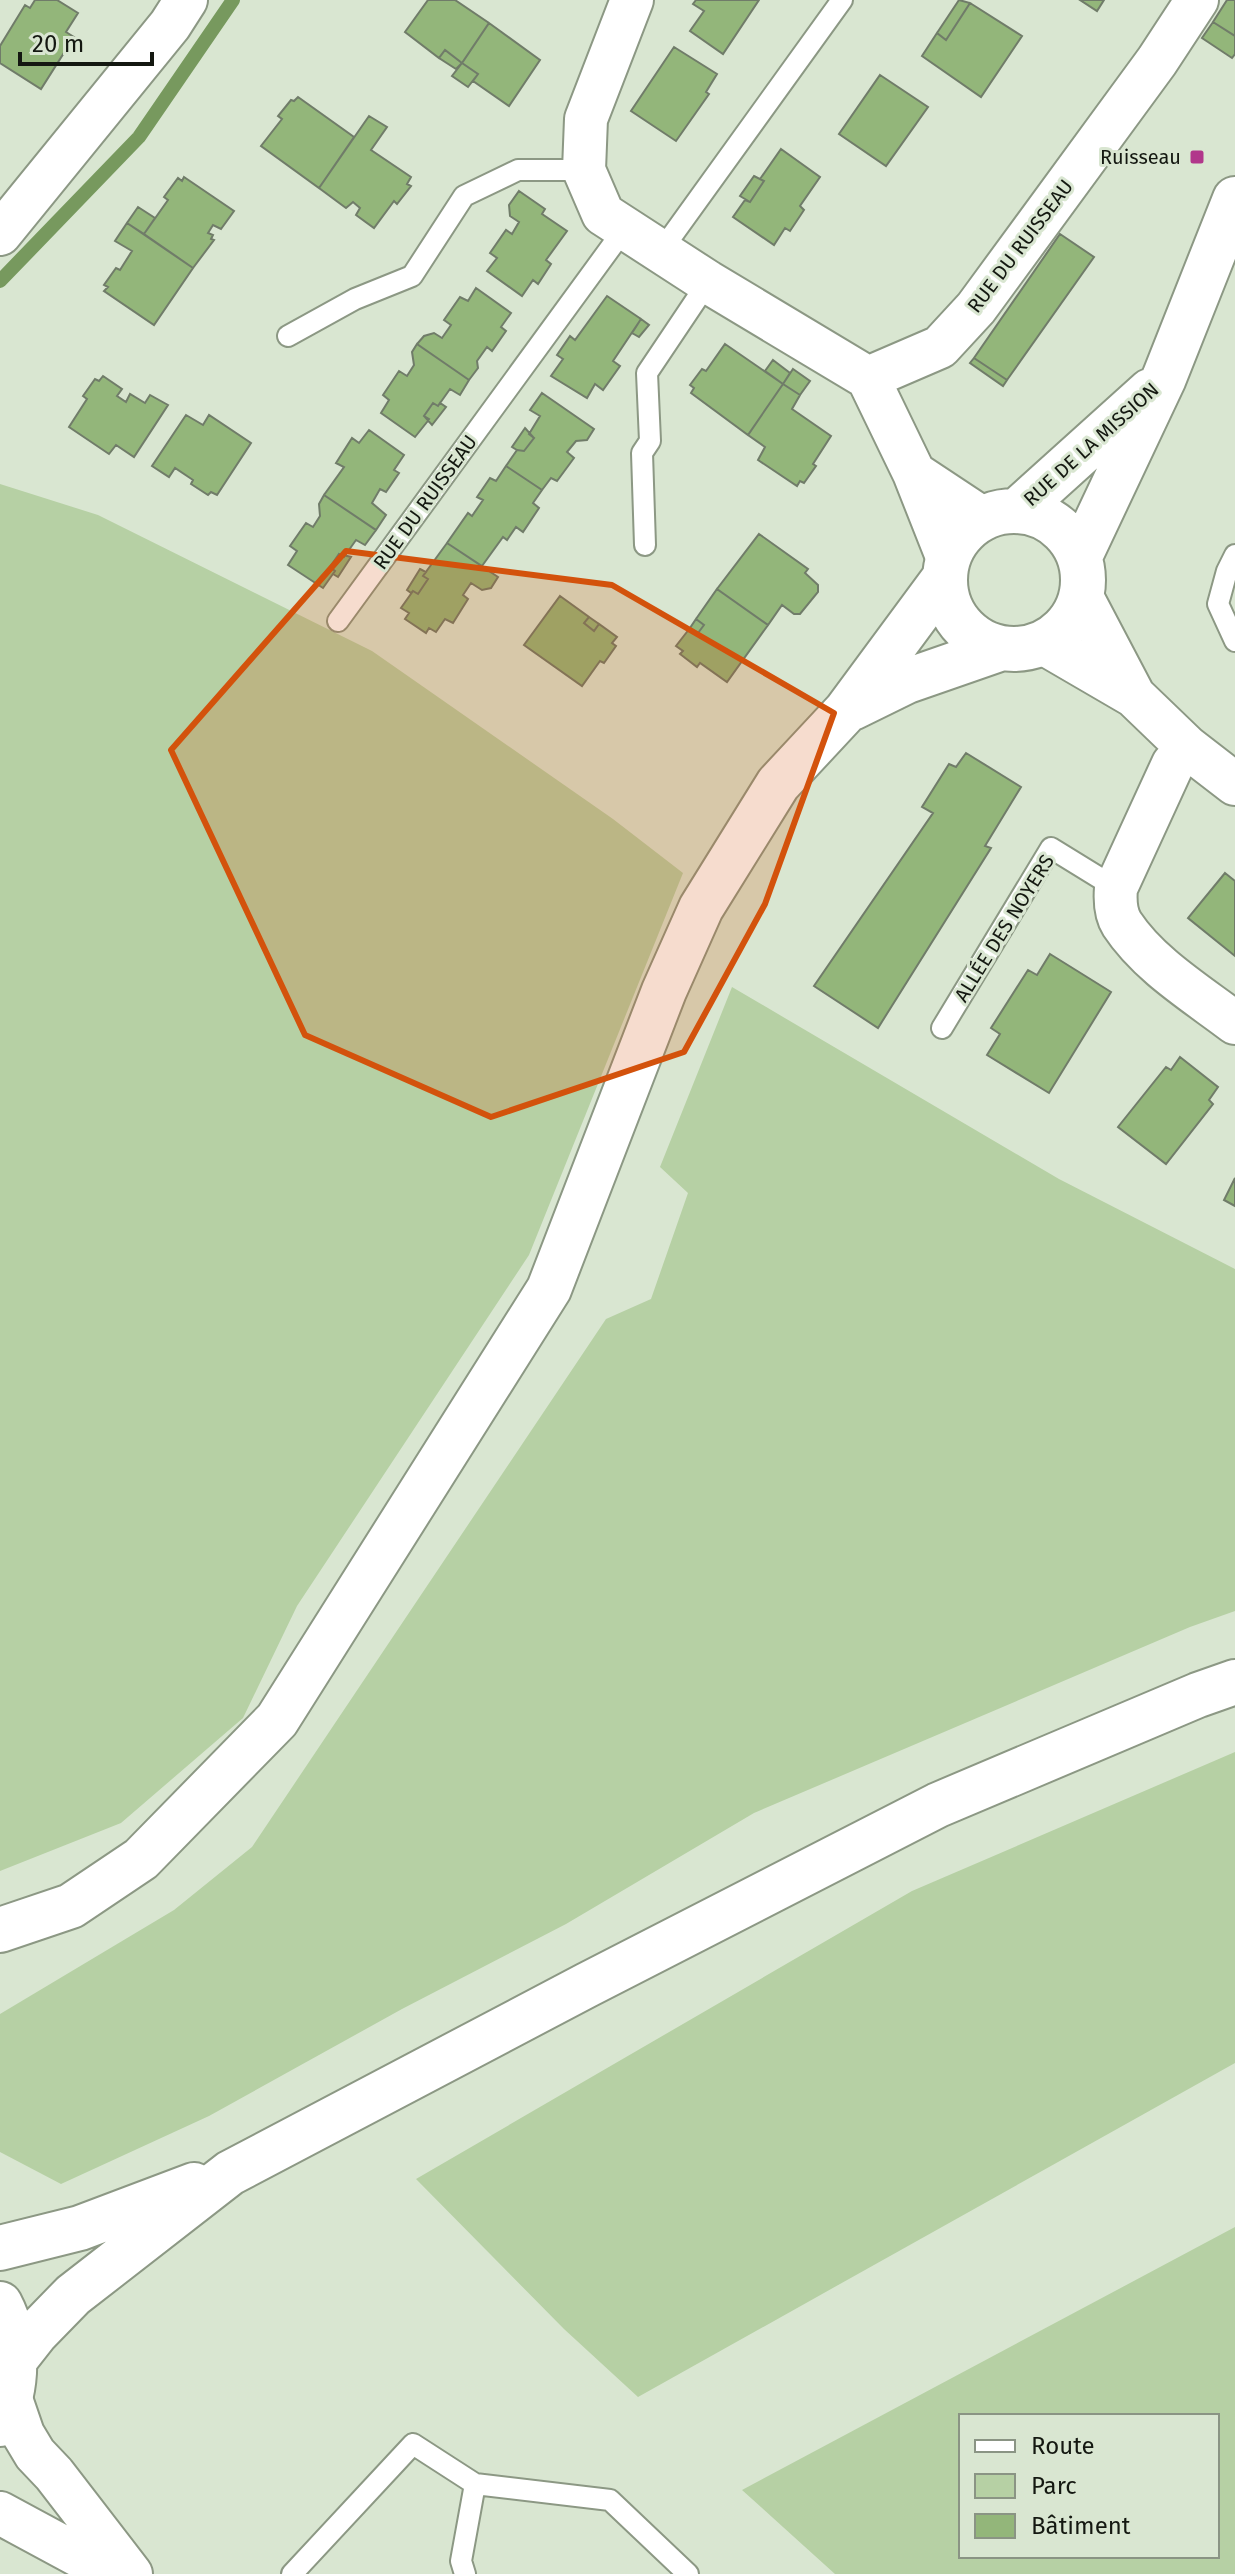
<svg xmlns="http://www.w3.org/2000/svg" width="1235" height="2574" viewBox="0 0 1235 2574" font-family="'Fira Sans',sans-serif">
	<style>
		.green { fill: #b6d0a4; fill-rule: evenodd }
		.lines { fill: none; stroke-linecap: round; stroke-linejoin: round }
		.stream { stroke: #77995e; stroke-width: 14 }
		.building { fill: #93b67a; stroke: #707c69; stroke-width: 2 }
		.service-casing { stroke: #8c9884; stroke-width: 24 }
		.minor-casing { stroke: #8c9884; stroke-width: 46 }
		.tertiary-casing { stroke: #8c9884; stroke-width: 48 }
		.secondary-casing { stroke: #8c9884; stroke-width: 48 }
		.service { stroke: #fff; stroke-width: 20 }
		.minor { stroke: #fff; stroke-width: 42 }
		.tertiary { stroke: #fff; stroke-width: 44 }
		.secondary { stroke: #fff; stroke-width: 44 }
		.marked { fill: #d3520c; fill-opacity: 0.2; stroke: #d3520c; stroke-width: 6; stroke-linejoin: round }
		.poi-dot { fill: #b1378b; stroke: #d9e6d1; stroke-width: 3 }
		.labels { text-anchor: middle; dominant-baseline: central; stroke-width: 6; stroke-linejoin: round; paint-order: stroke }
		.poi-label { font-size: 20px; fill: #141811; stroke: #d9e6d1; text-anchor: end }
		.street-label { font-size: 20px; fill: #141811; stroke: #d9e6d1 }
	</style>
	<rect width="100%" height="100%" fill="#d9e6d1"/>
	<path class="green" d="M0 484 98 515 372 651 613 819 683 873 529 1255 297 1606 243 1718 121 1823 0 1871Z
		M732 987 1059 1179 1235 1269V1611L1190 1627 754 1813 566 1924 402 2009 209 2116 61 2184 0 2152V2014L174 1910 252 1847 606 1319 651 1299 688 1193 660 1167Z
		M1235 1752V2063L638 2397 564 2329 416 2179 912 1891Z
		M1235 2227V2574H835L742 2490ZM961 2416H1217V2556H961Z"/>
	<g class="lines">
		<path class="stream" d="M0 281 139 137 233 0"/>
	</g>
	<path class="building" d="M35 0H57L78 13 66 32 74 37 41 89 0 63V46L25 5 30 8Z
		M428 0H455L489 23 462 63 445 50 439 58 405 32Z
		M696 0H759L723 54 690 31 704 11 693 4Z
		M959 0 970 3 946 40 937 33Z
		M1080 0H1104L1097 11Z
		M1227 0H1235V36L1213 22Z
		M970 3 1022 36 981 97 922 56 937 33 946 40Z
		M1213 22 1235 36V54L1232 58 1202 38Z
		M489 23 540 60 509 106 473 81 478 74 462 63Z
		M674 47 717 74 706 92 709 94 676 141 631 111Z
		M445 50 462 63 456 69 439 58Z
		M462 63 478 74 468 87 452 76Z
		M880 75 928 107 886 166 839 134Z
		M298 97 354 137 319 188 261 146 282 119 278 116 291 100 294 101Z
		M369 116 387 127 371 150 411 177 407 184 411 186 397 204 394 201 374 228 356 215 360 208 353 202 346 208 319 188Z
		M781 149 820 177 800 206 804 210 790 231 785 228 774 245 733 217 745 200 750 202 764 181 760 179Z
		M754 176 764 181 750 202 740 196Z
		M184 177 234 211 221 229 213 225 208 233 213 235 211 239 214 240 193 268 144 234 168 200 164 197 178 178 182 181Z
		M519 191 545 209 542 214 567 231 546 260 551 264 538 284 533 280 522 296 487 271 497 258 490 253 506 230 512 234 519 222 510 216 509 205Z
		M138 207 155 218 144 234 127 223Z
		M127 223 193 268 154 325 104 291 108 287 104 285 116 268 120 270 132 251 115 241Z
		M1060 234 1094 257 1007 380 974 358Z
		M476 288 511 313 501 327 506 331 492 351 487 347 477 361 478 368 469 380 417 344 424 336 434 333 442 338 451 325 444 320 460 297 468 301Z
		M607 296 641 319 613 361 620 366 603 390 595 384 587 398 551 376 563 359 557 355 570 336 575 340Z
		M641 319 649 325 639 337 632 333Z
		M417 344 469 380 460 395 450 389 438 406 433 403 424 416 429 419 427 422 415 437 381 413 389 400 383 395 399 371 407 376 414 365 412 352Z
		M725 344 783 384 748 435 691 393 694 388 690 385 702 369 706 371Z
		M974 358 1007 380 1003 386 970 363Z
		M773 360 790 373 783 384 765 371Z
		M793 369 810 381 800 395 783 384Z
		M103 376 122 389 117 396 126 402 130 394 145 403 150 395 168 405 134 457 116 445 109 454 69 427 87 399 83 396 95 379 99 381Z
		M783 384 800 395 792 409 831 436 813 464 816 466 804 483 800 481 797 486 758 460 765 447 748 435Z
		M542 393 594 429 587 440 576 441 567 452 574 458 557 481 551 478 542 490 506 466 517 450 524 451 534 438 529 434 540 416 530 410Z
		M433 403 438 406 440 403 446 407 432 425 424 416Z
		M186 415 203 425 209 415 251 443 217 495 211 492 208 495 191 484 193 480 175 468 169 477 152 466Z
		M525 428 534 438 524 451 517 450 512 447Z
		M369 430 404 455 394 470 399 473 386 492 380 489 372 503 386 515 376 530 324 495 344 467 336 463 352 438 359 443Z
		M506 466 542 490 533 503 539 508 523 532 516 527 507 540 503 537 482 566 447 543 468 513 472 516 483 500 477 497 490 478 496 481Z
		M324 495 376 530 365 545 356 540 344 557 339 554 330 567 335 571 323 588 288 565 297 551 290 546 306 523 313 527 320 516 319 504Z
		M759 534 808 569 805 573 818 585V592L800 614H794L782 605 768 625 717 589Z
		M447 543 498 577 491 588 482 590 471 583 463 595 468 599 453 623 445 619 436 632 429 628 426 633 405 619 409 613 401 608 413 591 418 594 428 579 423 576Z
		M339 554 351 557 338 577 333 574 335 571 330 567Z
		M420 569 426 572 423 576 428 579 418 594 413 591 411 593 407 590Z
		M717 589 768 625 727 682 700 663 697 667 680 654 683 651 676 646 690 628 698 633 704 625 696 619Z
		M560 596 589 617 584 623 594 631 599 624 617 637 612 643 616 646 604 663 600 661 582 686 524 645Z
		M589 617 599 624 594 631 584 623Z
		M696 619 704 625 698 633 690 628Z
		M966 753 1021 787 985 846 991 848 878 1028 814 986 933 813 922 807 949 764 956 767Z
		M1225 873 1235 881V956L1188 918Z
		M1050 954 1111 992 1049 1093 987 1055 1000 1034 991 1028 1028 970 1037 975Z
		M1180 1057 1218 1087 1209 1100 1213 1104 1166 1164 1118 1127 1166 1067 1171 1070Z
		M1235 1178V1206L1224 1200Z"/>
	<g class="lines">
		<g class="service-casing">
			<path id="service" d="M661 251 842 0
				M288 336 355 299 412 276 464 196 518 170H584
				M645 545 642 453 650 441 647 373 708 282
				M1235 555 1227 571 1218 604 1235 641
				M338 621 625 228
				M942 1028 1051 848 1116 888
				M292 2574 413 2444 475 2484 610 2500 688 2574
				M465 2574 461 2561 475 2484"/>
		</g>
		<g class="minor-casing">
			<path id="minor" d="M632 0 586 119 584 170 603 214 708 282 868 378 914 473 948 559
				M0 234 170 25 186 0
				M868 378 940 347 976 308 1157 61 1197 0
				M914 473 982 518
				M1082 597 1134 696
				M1043 643 1134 696 1187 747 1235 784
				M1187 747 1173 764 1116 888C1115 900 1115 913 1122 924 1149 965 1197 994 1235 1023
				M10 2396 23 2434 35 2454 54 2474 131 2574
				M0 2513 113 2574"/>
		</g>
		<g class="tertiary-casing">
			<path id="tertiary" d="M1018 510 1150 391
				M945 580a69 69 0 1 1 138 0a69 69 0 1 1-138 0Z
				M1080 556 1164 378 1235 199
				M852 708 907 681 1002 648
				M0 1930 71 1906 141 1859 277 1720 549 1289 664 991 701 908 778 784 846 711 945 577"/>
		</g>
		<g class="secondary-casing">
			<path id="secondary" d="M0 2248 80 2228 194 2185
				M0 2304C19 2340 19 2388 0 2424
				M14 2361 36 2333 73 2295 230 2173 587 1985 938 1805 1198 1695 1235 1682"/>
		</g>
		<use href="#service" class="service"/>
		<use href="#minor" class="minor"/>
		<use href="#tertiary" class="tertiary"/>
		<use href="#secondary" class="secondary"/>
	</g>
	<path class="marked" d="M346 551 612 585 834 713 765 904 684 1052 491 1117 305 1035 171 750Z"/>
	<rect class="poi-dot" x="1189" y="149" width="16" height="16" rx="4"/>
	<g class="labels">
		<g class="poi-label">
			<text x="1181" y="157">Ruisseau</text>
		</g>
		<g class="street-label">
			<text transform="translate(1020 246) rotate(-53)">RUE DU RUISSEAU</text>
			<text transform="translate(1091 444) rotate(-42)">RUE DE LA MISSION</text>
			<text transform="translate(425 502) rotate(-54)">RUE DU RUISSEAU</text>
			<text transform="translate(1004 928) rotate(-58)">ALLÉE DES NOYERS</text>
		</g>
	</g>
	<rect x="959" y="2414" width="260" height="144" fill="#d9e6d1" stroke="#8a9484" stroke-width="2"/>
	<rect x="975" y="2440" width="40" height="12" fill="#ffffff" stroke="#8a9484" stroke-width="2"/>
	<text x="1031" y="2454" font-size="24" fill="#141811">Route</text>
	<rect x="975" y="2474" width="40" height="24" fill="#b6d0a4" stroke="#8a9484" stroke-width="2"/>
	<text x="1031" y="2494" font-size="24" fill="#141811">Parc</text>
	<rect x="975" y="2514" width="40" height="24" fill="#93b67a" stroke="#8a9484" stroke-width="2"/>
	<text x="1031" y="2534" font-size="24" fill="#141811">Bâtiment</text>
	<path d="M20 52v12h132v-12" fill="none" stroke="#141811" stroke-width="4"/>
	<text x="32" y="52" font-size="24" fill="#141811" stroke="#d9e6d1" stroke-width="6" paint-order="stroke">20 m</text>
</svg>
